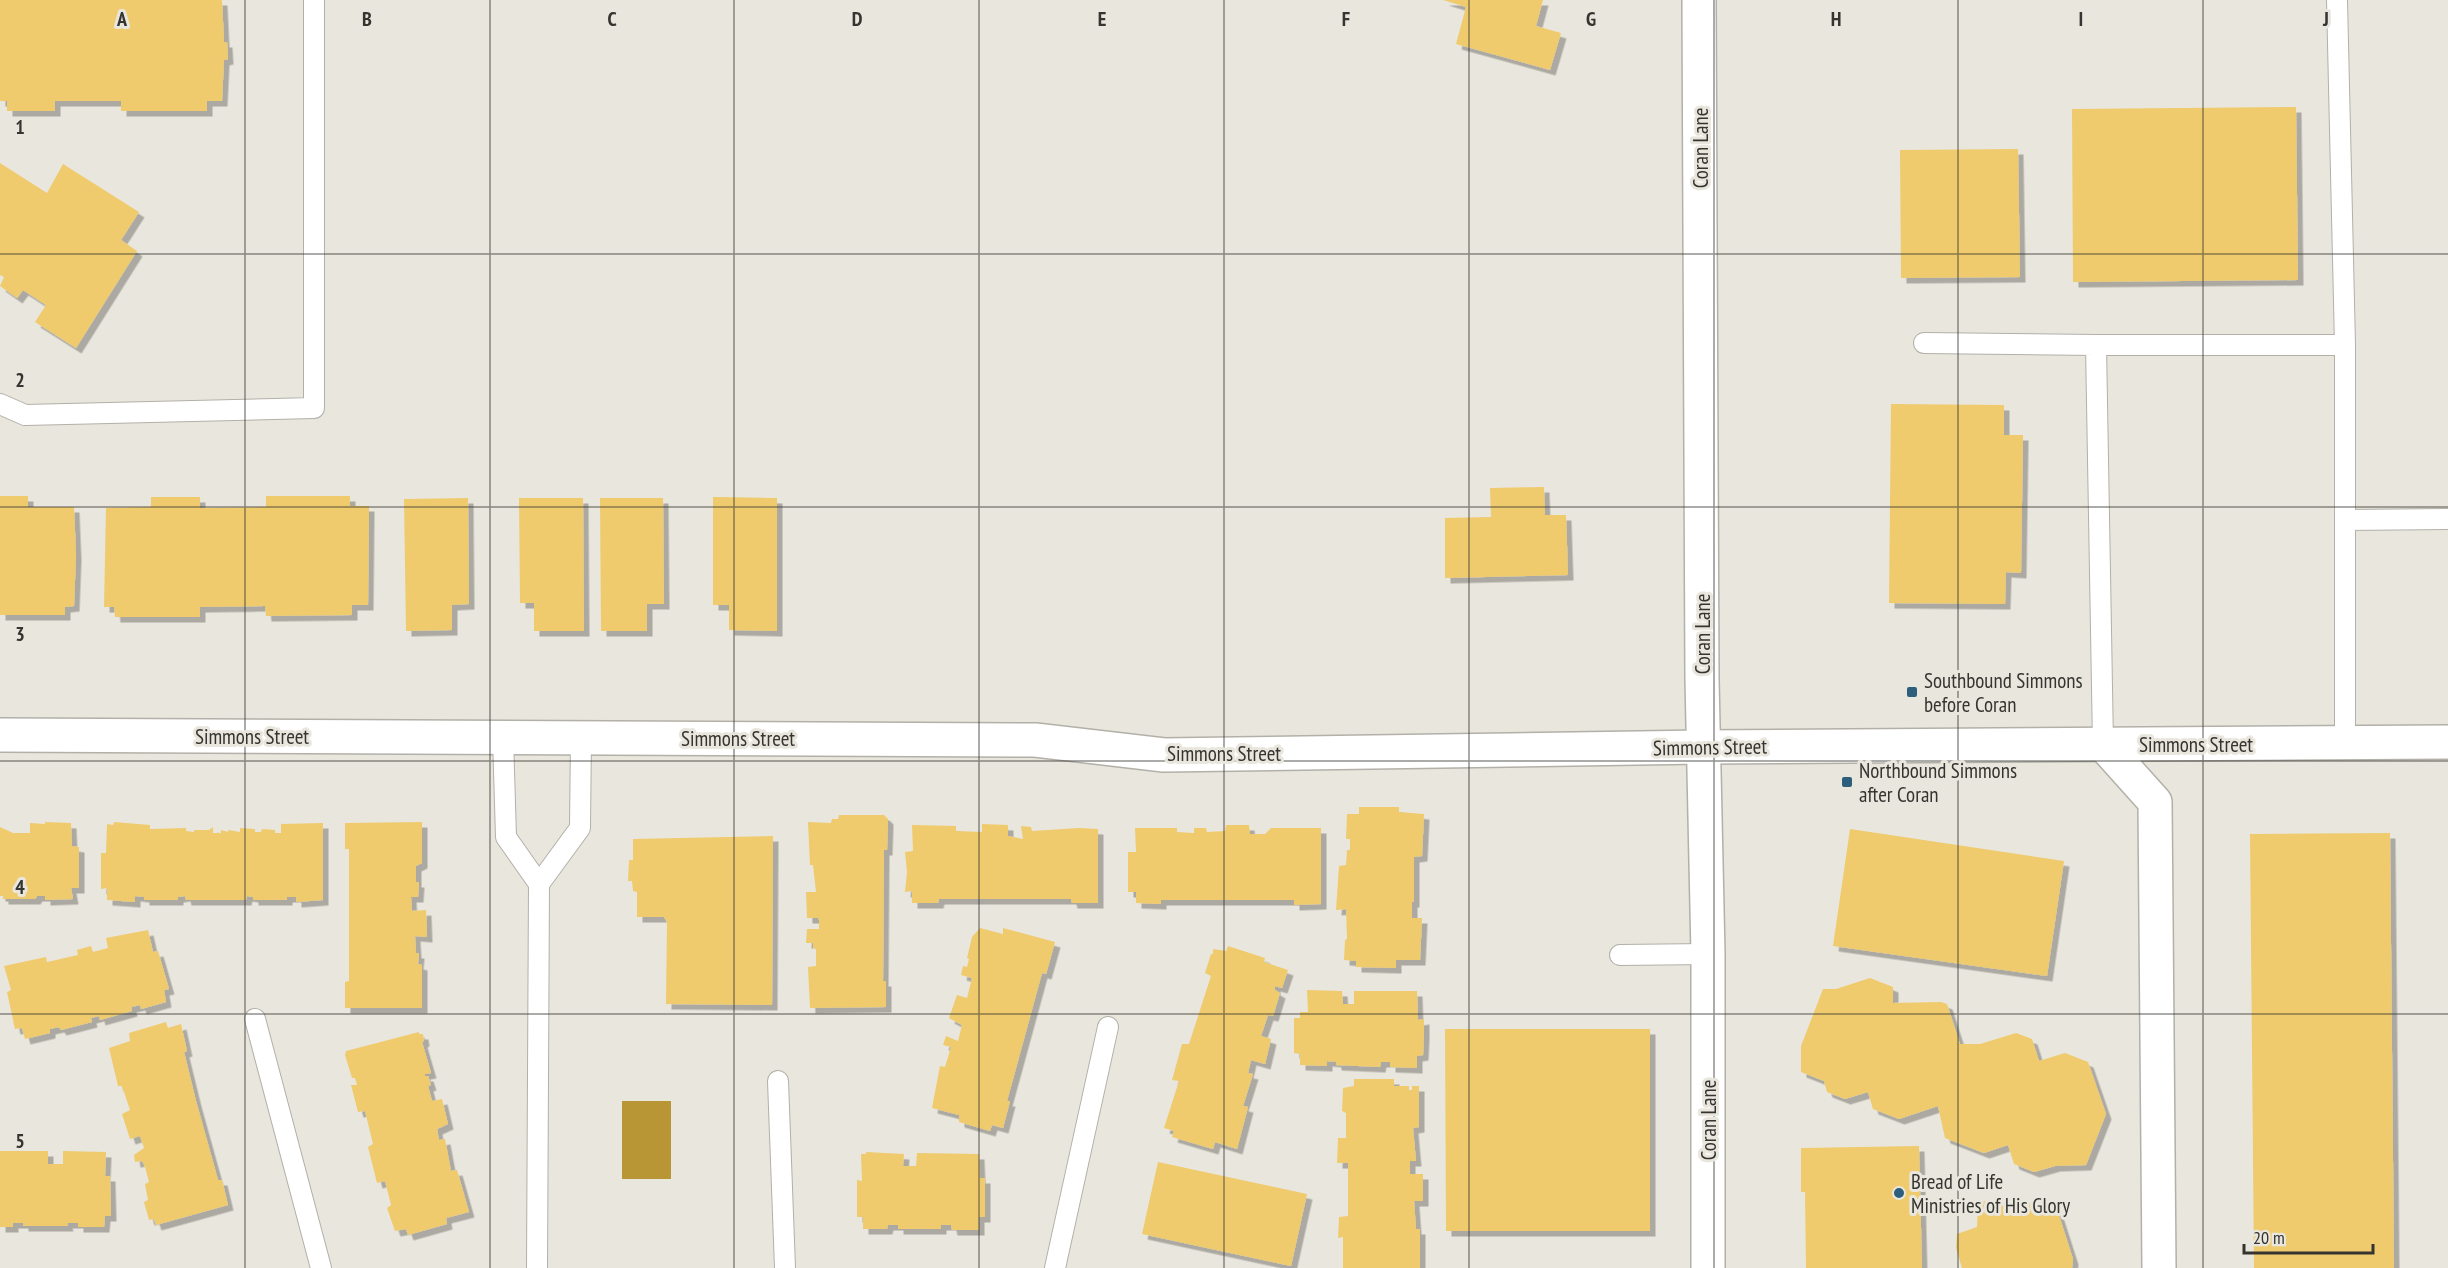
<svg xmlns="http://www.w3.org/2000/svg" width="2448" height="1268" viewBox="0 0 2448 1268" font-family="'PT Sans Narrow',sans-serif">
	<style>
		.water { fill: #b89535 }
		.building { fill: #efcb6e; filter: url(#shadow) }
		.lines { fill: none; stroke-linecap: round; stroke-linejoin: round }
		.service-casing { stroke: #b3b0a8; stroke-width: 22 }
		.minor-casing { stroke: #b3b0a8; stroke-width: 36 }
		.secondary-casing { stroke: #b3b0a8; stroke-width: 36 }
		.service { stroke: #fff; stroke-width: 20 }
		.minor { stroke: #fff; stroke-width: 33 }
		.secondary { stroke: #fff; stroke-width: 33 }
		.grid { fill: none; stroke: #353430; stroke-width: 1.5; stroke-opacity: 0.55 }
		.poi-dot { fill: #2d5e7c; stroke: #e9e6dd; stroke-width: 2 }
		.labels { text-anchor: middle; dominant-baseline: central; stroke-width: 6; stroke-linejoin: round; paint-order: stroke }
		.street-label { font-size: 21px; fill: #353430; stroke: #e9e6dd }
		.poi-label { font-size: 21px; fill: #353430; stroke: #e9e6dd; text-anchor: start }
		.grid-label { font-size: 20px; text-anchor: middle; font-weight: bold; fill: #353430; stroke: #e9e6dd; stroke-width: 6; stroke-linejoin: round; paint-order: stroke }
	</style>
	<defs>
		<filter id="shadow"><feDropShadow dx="5.5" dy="5.5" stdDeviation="0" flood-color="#0004"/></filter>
	</defs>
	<rect width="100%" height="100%" fill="#e9e6dd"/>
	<path class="water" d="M622 1101H671V1179H622Z"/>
	<path class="building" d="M0 0H222L224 42H227L228 59 224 60 222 101H207V111H121V101H55V111H7V101H0Z
		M1443 0H1543L1536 26 1561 33 1550 70 1456 44 1466 7Z
		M2296 107 2298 280 2073 282 2072 109Z
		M2018 149 2020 277 1901 278 1900 150Z
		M0 163 47 193 63 164 139 212 121 240 137 251 76 348 35 322 46 305 23 290 17 298 0 286 4 277 0 275Z
		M1891 404 2004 405V435H2023L2021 573 2006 572 2005 604 1889 603Z
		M1544 487 1545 515H1566L1568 575 1445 578V518L1491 517 1490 488Z
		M0 496H28V507H74L76 555 74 606 65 607V615H0Z
		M266 496H350V506H369L368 605H352V615L266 616 265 606 200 607V617H115L114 607H104L106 508 151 507V497H200V508L266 507Z
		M713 497 777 498V631L729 630V605H713Z
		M468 498 469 604 452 605V630L406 631 404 499Z
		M519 498H583L584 631H534V603H520Z
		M600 498H663L664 604H647V631H601Z
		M1359 807H1399V812L1424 814 1422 856 1414 857V902H1412V918H1422L1420 960H1396V968L1356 967V961L1344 960 1345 940 1347 939 1346 909 1336 910 1339 866 1346 865 1347 850H1350V839H1346L1347 814H1359Z
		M839 815H884L888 819 887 850H884L883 981H886V1007L810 1008 808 967 816 966V949L813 948V943H806L807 929H819V920L818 918H807L806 892H816L813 865H810L808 822 831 823 832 819H838Z
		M45 822 71 823 72 846 79 847V888H71L73 899 45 900V896H37L35 899H3V896H0V827L13 833H30V823L45 824Z
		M114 822 150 825V829L186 828V831L194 832V830H209L213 827V833H221V830L228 832V830L240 832V828L255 829V832H261L262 829 275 830V833H281V824L323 823V900L296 902V897H287V900H253V897L247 896 246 900H186L185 896 178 897V900H144V897L135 896V902L107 900V888L101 889V853H106L107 824 113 825Z
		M422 822V863L416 866V882H419L418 897H411L412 911 426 910 427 937 415 936 416 953H419L418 964 422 965V1008H345V982L349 981V849H345V823Z
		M982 824 1008 825V836L1023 839 1021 826 1031 827 1032 831 1079 828 1098 829V903H1072L1071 899H939L938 903H912V891L905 892 907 872 905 852 913 851 912 825 956 826V831L982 832Z
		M1226 825H1249L1250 834H1265L1271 828H1321V904L1294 905V900H1161V904L1136 903V892H1128V852H1136L1135 828H1177V832L1194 833V828H1206L1207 832 1225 831Z
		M1850 829 2064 861 2047 976 1833 946Z
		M2390 833 2394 1268H2254L2250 834Z
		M773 836 772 1005 666 1004 667 922 664 917H637V892L633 891 632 881H628L629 860H633V839Z
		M980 928 1003 934V928L1055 942 1046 974 1042 973 1007 1101H1010L1003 1128 992 1125 990 1131 959 1122V1115L932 1108 940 1066 945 1067 951 1047 943 1045 946 1036 958 1041 962 1025 949 1018 957 995 967 998 972 978 961 975 963 966 967 967 969 959 967 958 972 937Z
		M148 930 153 952 158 951 169 989 164 990 166 1002 141 1009 140 1005 131 1007 132 1011 100 1020 99 1016 91 1018 92 1022 61 1030 59 1027 50 1029V1033L25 1039 22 1028 15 1029 7 992 11 990 4 966 46 957 47 962 78 955 77 950 91 946 93 952 108 948 106 938Z
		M1228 946 1265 958 1264 962 1288 970 1282 988 1275 986V990L1280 993 1273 1016 1268 1015 1261 1036 1271 1039 1265 1064 1251 1060 1248 1073 1253 1074 1243 1106 1248 1107 1237 1149 1215 1142 1213 1149 1172 1137 1174 1131 1164 1128 1179 1081 1172 1080 1182 1044H1189L1211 976 1205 973 1211 954H1213V949L1226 951Z
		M1870 978 1893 987V1003L1941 1002 1947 1004 1960 1044H1980L2016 1033 2032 1039 2039 1061 2065 1053 2088 1062 2106 1114 2086 1165 2055 1166 2034 1172 2014 1164 2008 1145 1984 1153 1945 1138 1938 1106 1899 1119 1873 1109 1868 1092 1845 1099 1827 1092 1824 1081 1801 1072V1046L1823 989H1836Z
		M1307 990 1342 991 1343 1004H1354V991H1417L1418 1020 1424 1019V1034L1423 1055 1417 1056V1068L1390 1067V1062H1381L1380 1067 1336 1065V1062L1327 1061V1066L1300 1065V1054L1294 1053V1018H1300V1012H1308Z
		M166 1022 168 1028 181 1024 187 1051 184 1052 196 1101 218 1180H222L228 1205 156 1225 154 1219 149 1220 144 1202 148 1200 145 1184 149 1182 145 1167 142 1161 135 1162 134 1155 144 1148 140 1136 130 1139 122 1114 130 1110 122 1086H118L109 1048 130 1041 129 1033Z
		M1445 1029H1650V1231H1446Z
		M419 1032V1034H423L424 1041 422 1042 431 1073 425 1074V1076H428L431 1085 428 1086 432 1101 442 1099 448 1124 437 1129 439 1140 445 1139 451 1171 457 1170 469 1212 446 1218 447 1224 408 1235 406 1229 395 1231 387 1208 391 1205 385 1181 377 1183 368 1147 373 1144 365 1111 358 1112 351 1085H357L355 1078H352L345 1055 346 1051Z
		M1354 1079H1394V1086H1409V1090H1412V1086H1419V1127L1413 1128 1416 1161H1410V1174H1423V1201H1414L1416 1229H1420V1268H1343V1237L1338 1238 1339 1217 1348 1216V1163H1337L1338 1138H1346V1113L1342 1111 1343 1088 1354 1086Z
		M1919 1146 1922 1268H1806L1805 1192H1801V1148Z
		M0 1151H48V1164H63V1151L106 1152 105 1176H110L111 1216H105L104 1227H78V1223H67L68 1226H23V1223H13V1227H0Z
		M866 1152 904 1154 903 1166H916L917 1153 979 1154 980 1178H985V1217H979V1230H952L951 1225H941V1229H898V1225H888L887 1229H863V1217H857V1180L862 1181 861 1154H866Z
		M1158 1162 1307 1194 1291 1266 1142 1234Z
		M1978 1201 2055 1203 2073 1259 2072 1268H1962L1956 1248 1957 1234 1977 1227Z"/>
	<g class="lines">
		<g class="service-casing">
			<path id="service" d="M2337 0 2345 345V742
				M1924 343 2096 345
				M0 404 25 415 314 408V0
				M2345 520 2448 519
				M503 737 506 837 539 884 537 1268
				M2103 744 2096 345H2345
				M539 884 580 828 581 737
				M1620 955 1708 954
				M255 1019 321 1268
				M778 1081 785 1268
				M1055 1268 1108 1027"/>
		</g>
		<g class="minor-casing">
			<path id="minor" d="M1699 0 1702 679 1708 954V1268
				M2103 744 2155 802 2159 1268"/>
		</g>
		<g class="secondary-casing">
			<path id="secondary" d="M0 735 1035 740 1164 755 1703 747 2448 742"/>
		</g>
		<use href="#service" class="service"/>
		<use href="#minor" class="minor"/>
		<use href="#secondary" class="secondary"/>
	</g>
	<path class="grid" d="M245 0V1268M490 0V1268M734 0V1268M979 0V1268M1224 0V1268M1469 0V1268M1714 0V1268M1958 0V1268M2203 0V1268M0 254H2448M0 507H2448M0 761H2448M0 1014H2448"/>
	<g class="poi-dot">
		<rect x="1906" y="686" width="12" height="12" rx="3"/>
		<rect x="1841" y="776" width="12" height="12" rx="3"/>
		<circle cx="1899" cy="1193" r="6"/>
	</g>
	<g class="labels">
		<g class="street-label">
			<text transform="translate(1700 148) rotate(-90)">Coran Lane</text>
			<text transform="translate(1702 634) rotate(-90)">Coran Lane</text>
			<text x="252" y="736">Simmons Street</text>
			<text x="738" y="738">Simmons Street</text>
			<text x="2196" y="744">Simmons Street</text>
			<text transform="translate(1710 747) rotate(-1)">Simmons Street</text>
			<text x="1224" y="753">Simmons Street</text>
			<text transform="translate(1708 1120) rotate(-90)">Coran Lane</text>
		</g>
		<g class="poi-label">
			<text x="1924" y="680">Southbound Simmons<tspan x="1924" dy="24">before Coran</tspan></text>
			<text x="1859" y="770">Northbound Simmons<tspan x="1859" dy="24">after Coran</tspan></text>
			<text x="1911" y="1181">Bread of Life<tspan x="1911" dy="24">Ministries of His Glory</tspan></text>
		</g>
	</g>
	<g class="grid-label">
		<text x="122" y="26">A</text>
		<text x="367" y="26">B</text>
		<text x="612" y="26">C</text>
		<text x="857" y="26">D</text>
		<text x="1102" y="26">E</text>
		<text x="1346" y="26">F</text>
		<text x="1591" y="26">G</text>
		<text x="1836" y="26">H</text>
		<text x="2081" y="26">I</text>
		<text x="2326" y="26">J</text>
		<text x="20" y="134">1</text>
		<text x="20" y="387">2</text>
		<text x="20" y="641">3</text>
		<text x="20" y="894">4</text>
		<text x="20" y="1148">5</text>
	</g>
	<path d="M2244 1244v9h129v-9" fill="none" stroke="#353430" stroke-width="3"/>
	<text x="2253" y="1244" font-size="18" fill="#353430" stroke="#e9e6dd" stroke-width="4.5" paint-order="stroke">20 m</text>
</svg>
